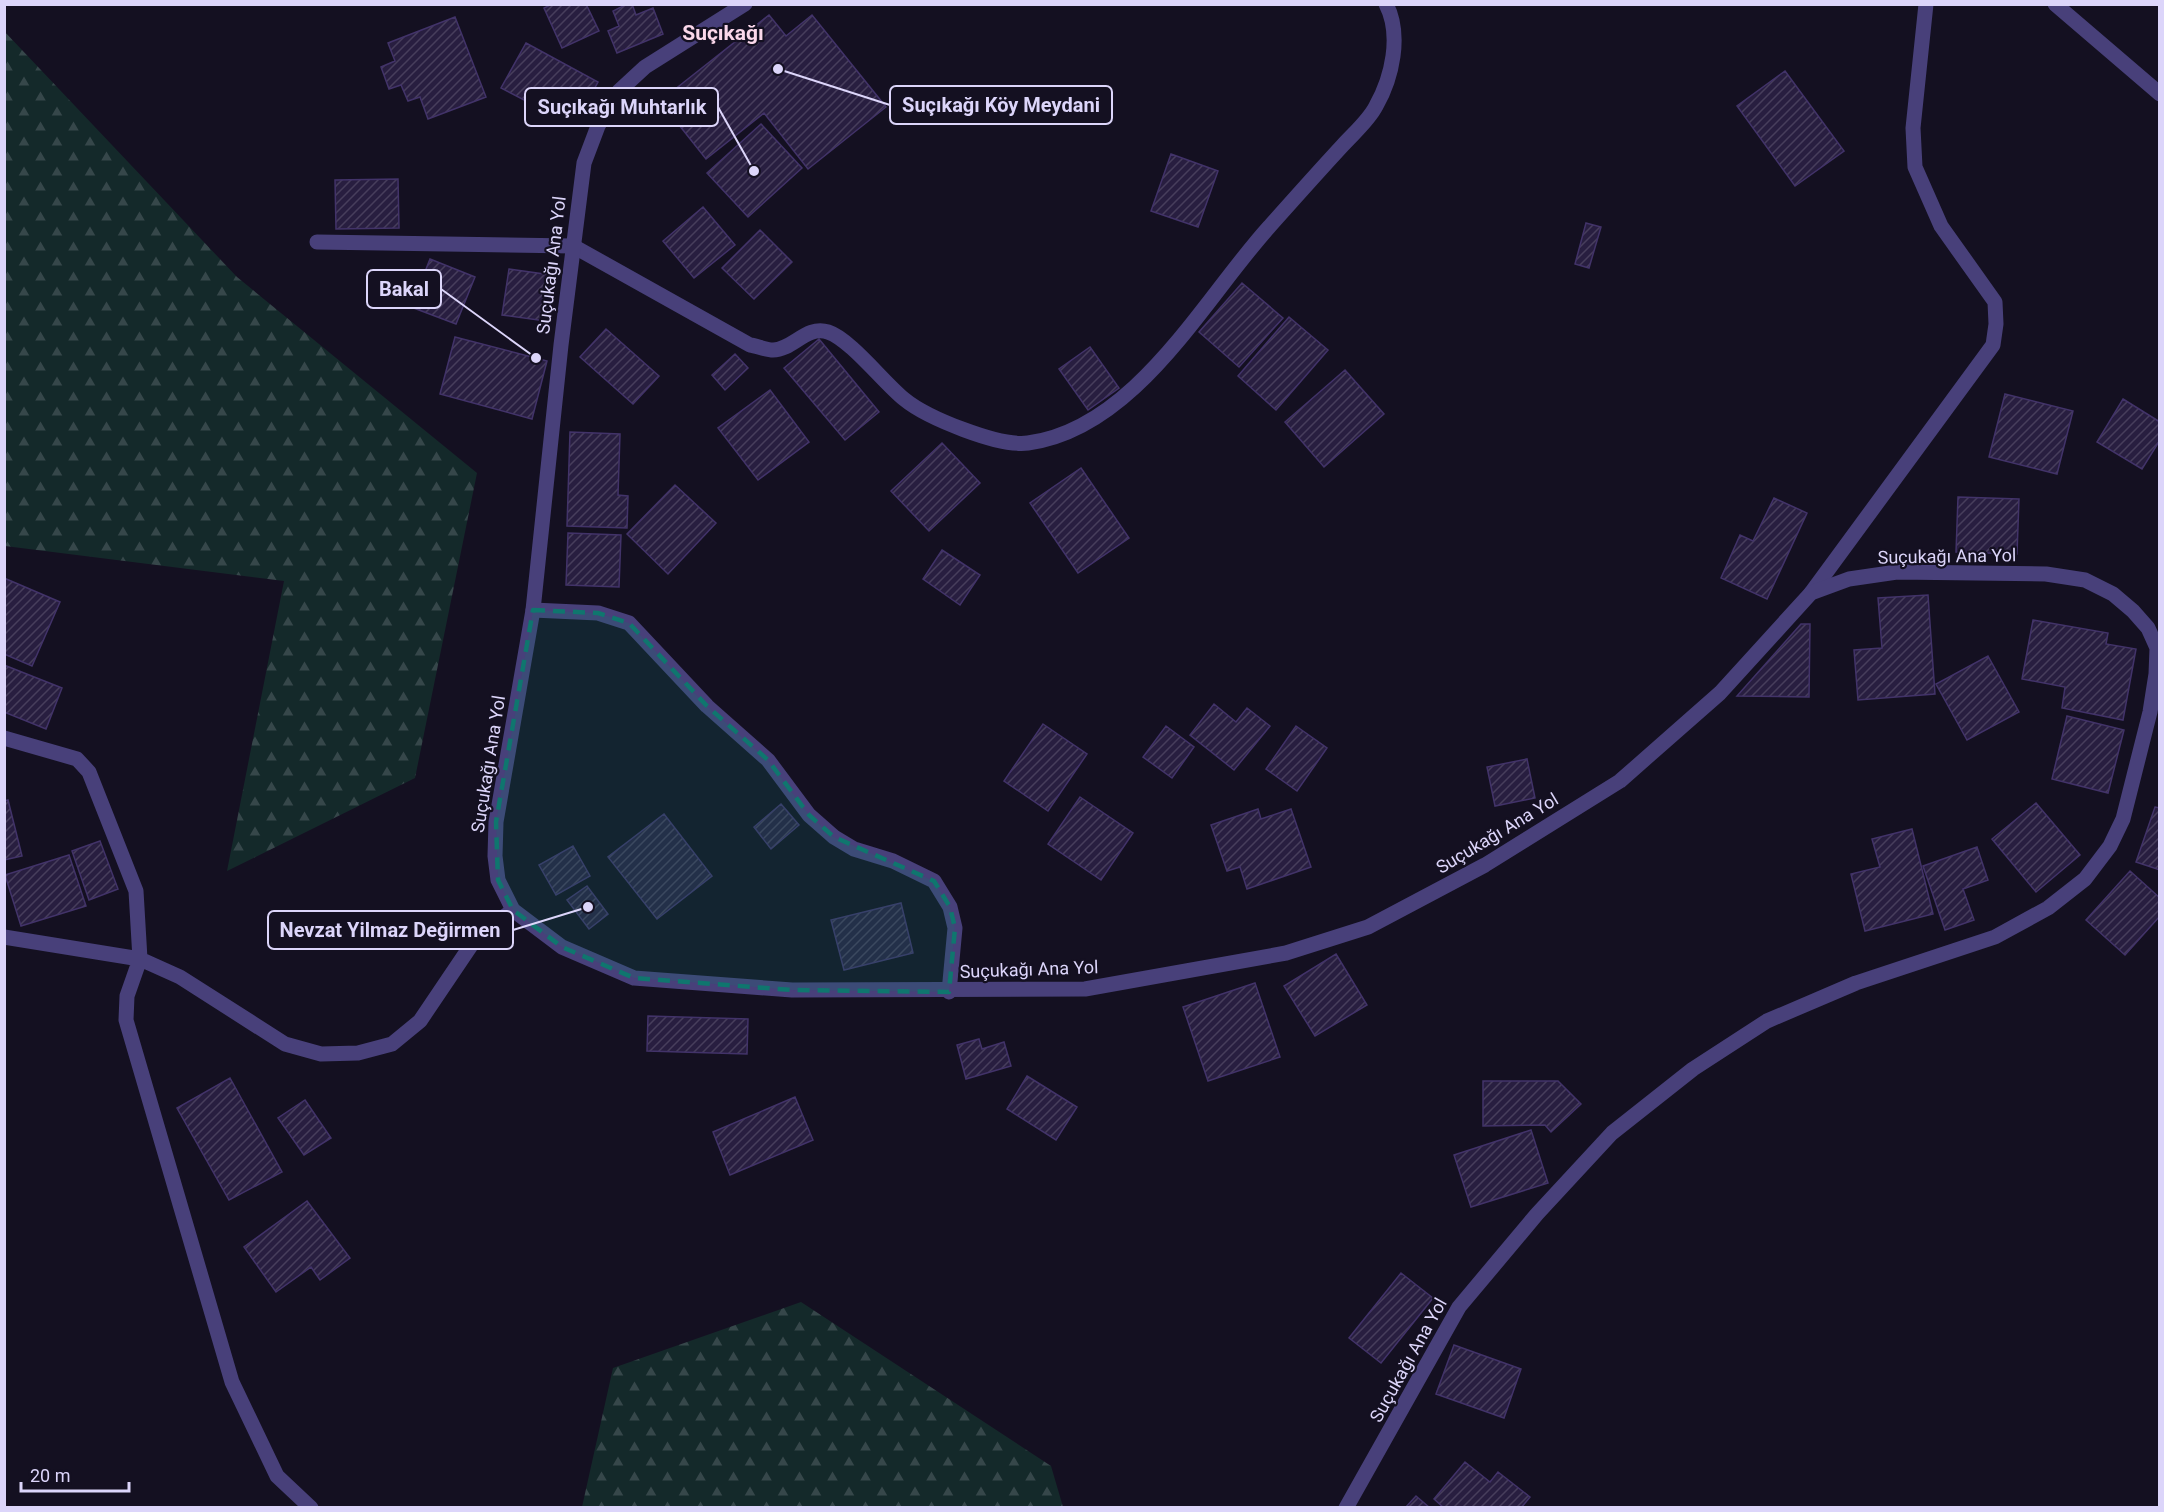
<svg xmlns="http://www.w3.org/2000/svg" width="2164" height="1512" viewBox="0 0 2164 1512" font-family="Roboto,sans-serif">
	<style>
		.forest { fill: url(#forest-firs) }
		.building { fill: url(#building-hatch); stroke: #423369; stroke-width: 1.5 }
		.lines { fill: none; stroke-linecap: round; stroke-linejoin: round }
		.minor { stroke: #48407a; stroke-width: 15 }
		.tertiary { stroke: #48407a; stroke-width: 15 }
		.marked { fill: #0f766e; fill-opacity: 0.2; stroke: #0f766e; stroke-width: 4.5; stroke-dasharray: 12 8; stroke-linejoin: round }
		.labels { text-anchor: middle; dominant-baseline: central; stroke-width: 4.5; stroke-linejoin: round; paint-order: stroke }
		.street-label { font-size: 18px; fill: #dcd5fa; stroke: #141021 }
		.quarter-label { font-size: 21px; font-weight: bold; fill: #fad7ea; stroke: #141021 }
		.leader { fill: none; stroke: #dcd5fa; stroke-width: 2 }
		.callout-dot { fill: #dcd5fa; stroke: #141021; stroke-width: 2 }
		.callout { fill: #141021; stroke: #dcd5fa; stroke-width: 2 }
		.callout-label { font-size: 20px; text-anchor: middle; font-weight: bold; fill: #dcd5fa }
	</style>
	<defs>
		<pattern id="forest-firs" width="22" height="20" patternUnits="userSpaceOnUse" patternTransform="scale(1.5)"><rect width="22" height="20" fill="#14292a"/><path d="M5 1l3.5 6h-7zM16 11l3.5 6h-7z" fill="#36474a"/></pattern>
		<pattern id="building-hatch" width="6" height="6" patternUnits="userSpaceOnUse" patternTransform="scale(1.5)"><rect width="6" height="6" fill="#281e40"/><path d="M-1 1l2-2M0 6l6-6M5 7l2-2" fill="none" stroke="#473e5c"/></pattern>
	</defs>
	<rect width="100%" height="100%" fill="#141021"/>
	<path class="forest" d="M4 31 237 277 477 473 415 778 227 871 284 581 5 546Z
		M801 1302 1051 1466 1063 1507H582L613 1368Z"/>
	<path class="building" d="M552 4H586L599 31 562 48 544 8Z
		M627 4H632L636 15 653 8 663 34 617 53 608 31 619 26 613 11Z
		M769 15 786 36 812 15 886 107 808 169 764 113 706 159 660 101Z
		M455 17 486 97 428 119 420 97 408 101 401 85 389 89 381 67 395 61 388 43Z
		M526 43 598 82 574 126 501 88Z
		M1785 71 1844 151 1795 186 1737 106Z
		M761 124 802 168 748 217 707 173Z
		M1171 154 1218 171 1198 227 1151 211Z
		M398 179 399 228 336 229 335 180Z
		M703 207 735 245 694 278 663 241Z
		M1586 223 1601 227 1589 268 1575 264Z
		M760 230 792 262 754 299 722 268Z
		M430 259 475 277 456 324 411 307Z
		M509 269 551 275 545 321 502 315Z
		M1242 283 1283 318 1239 367 1199 332Z
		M1289 317 1328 350 1276 410 1238 376Z
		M606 329 659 376 633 404 580 357Z
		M455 337 547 361 532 419 440 394Z
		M819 339 879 412 845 440 784 368Z
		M1090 347 1119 388 1088 410 1059 369Z
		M735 354 748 368 725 390 712 375Z
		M1345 370 1384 414 1324 467 1285 422Z
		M770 390 809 442 758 480 718 428Z
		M2005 394 2073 411 2057 474 1989 457Z
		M2123 399 2160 422V440L2142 469 2097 442Z
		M570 432 620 434 618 495 628 496 627 528 567 526Z
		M942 443 980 483 929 531 891 491Z
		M1081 468 1129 538 1078 573 1030 503Z
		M675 485 716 523 668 574 627 534Z
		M1958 497 2019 499 2017 554 1956 552Z
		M1774 498 1807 513 1767 599 1721 578 1740 535 1753 541Z
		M568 533 621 535 619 587 566 585Z
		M942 550 980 575 960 605 923 579Z
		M4 578 60 602 32 666 4 654Z
		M1928 595 1935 694 1858 700 1854 650 1882 648 1878 598Z
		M2033 620 2108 633 2106 644 2136 649 2123 720 2062 708 2065 687 2022 679Z
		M1801 624H1810L1809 697 1737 696Z
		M1988 656 2019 712 1967 740 1936 684Z
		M4 665 62 688 46 729 4 712Z
		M1214 704 1236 722 1247 708 1270 726 1234 770 1190 735Z
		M2067 716 2124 730 2108 793 2052 779Z
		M1043 724 1087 754 1048 811 1004 781Z
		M1166 726 1194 747 1172 778 1143 757Z
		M1296 726 1327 748 1297 791 1266 769Z
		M1527 759 1535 798 1495 806 1487 767Z
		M1080 797 1133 833 1101 880 1048 844Z
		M8 800 22 856 4 860V801Z
		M2036 803 2080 855 2036 892 1992 839Z
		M781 804 799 825 771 849 754 827Z
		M2155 807 2160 808V870L2136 862Z
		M1258 809 1261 819 1291 809 1311 867 1247 889 1240 867 1227 871 1211 825Z
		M664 814 712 876 657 919 608 857Z
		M1912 829 1933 914 1865 931 1851 874 1880 867 1872 839Z
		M100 841 118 889 89 900 72 851Z
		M573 846 590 876 556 895 539 865Z
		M1977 847 1988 880 1963 889 1974 920 1945 930 1923 866Z
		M69 855 86 906 21 926 5 875Z
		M2130 871 2160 898V916L2125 955 2086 920Z
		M587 886 608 914 589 929 567 900Z
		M901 903 913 953 844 970 831 920Z
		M1336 954 1367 1005 1315 1036 1284 986Z
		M1255 983 1280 1057 1208 1081 1183 1007Z
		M648 1016 748 1019 747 1054 647 1051Z
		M979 1039 982 1049 1004 1042 1011 1066 966 1079 957 1045Z
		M1027 1076 1077 1107 1056 1140 1007 1109Z
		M230 1078 282 1172 229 1200 177 1108Z
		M1483 1081H1558L1581 1104 1551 1132 1545 1125 1483 1126Z
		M795 1097 813 1140 730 1175 713 1132Z
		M305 1100 331 1138 304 1155 278 1118Z
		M1531 1130 1548 1183 1471 1207 1454 1155Z
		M307 1201 350 1258 320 1280 311 1267 276 1292 244 1247Z
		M1401 1273 1433 1298 1381 1363 1349 1338Z
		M1454 1345 1521 1369 1504 1418 1436 1394Z
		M1465 1462 1490 1482 1498 1472 1530 1497 1521 1508H1444L1434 1499Z
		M1416 1496 1430 1508H1405Z"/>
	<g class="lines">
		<path class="minor" d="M2055 4 2160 94
			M317 242 573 246 750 345C757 346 766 350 773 350 793 350 806 325 828 332 850 339 884 383 904 399 927 418 999 447 1028 443 1135 429 1203 300 1269 227 1294 199 1318 172 1343 145 1354 133 1369 120 1376 106 1392 78 1402 35 1386 4
			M1811 593 1993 345 1996 324 1995 302 1941 226 1915 167 1913 128 1926 4
			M533 610 598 613 629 623 707 706 768 760 809 815 834 837 854 849 893 861 934 881 950 907 955 928 949 992
			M4 738 77 759 89 772 136 891 140 959 180 977 285 1044 321 1054 358 1053 392 1044 420 1021 476 938 513 910
			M4 937 140 959 127 996 126 1020 232 1382 277 1476 311 1508"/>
		<path class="tertiary" d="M745 4 645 67 619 91 598 126 584 163 561 345 533 610 496 822 495 856 498 880 513 910 562 947 634 978 792 990 1085 989 1286 953 1368 927 1485 865 1620 781 1720 693 1811 593 1849 579 1897 572 2046 574 2085 580 2113 594 2133 611 2148 628 2157 648 2156 674 2150 712 2123 819 2110 846 2085 879 2048 908 1995 937 1856 983 1767 1021 1693 1069 1612 1133 1537 1214 1459 1307 1346 1508"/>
	</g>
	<path class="marked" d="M533 610 598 613 629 623 707 706 768 760 809 815 834 837 934 881 950 907 955 928 949 992 792 990 634 978 562 947 513 910 498 880 496 822Z"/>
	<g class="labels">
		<g class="street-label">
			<text transform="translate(551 265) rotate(-83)">Suçukağı Ana Yol</text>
			<text transform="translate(1947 556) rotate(-1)">Suçukağı Ana Yol</text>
			<text transform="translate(488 764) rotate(-81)">Suçukağı Ana Yol</text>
			<text transform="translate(1497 833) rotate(-31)">Suçukağı Ana Yol</text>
			<text transform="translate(1029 969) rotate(-2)">Suçukağı Ana Yol</text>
			<text transform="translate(1408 1360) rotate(-61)">Suçukağı Ana Yol</text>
		</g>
		<g class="quarter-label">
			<text x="723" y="33">Suçıkağı</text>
		</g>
	</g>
	<path class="leader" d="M778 69L890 105M754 171L718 107M536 358L441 289M588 907L513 930"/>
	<g class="callout-dot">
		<circle cx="778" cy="69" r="6"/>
		<circle cx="754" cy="171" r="6"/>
		<circle cx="536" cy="358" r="6"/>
		<circle cx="588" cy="907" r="6"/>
	</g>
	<g class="callout">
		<rect x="890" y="86" width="222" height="38" rx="6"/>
		<rect x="525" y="88" width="193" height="38" rx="6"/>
		<rect x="367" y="270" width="74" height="38" rx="6"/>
		<rect x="268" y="911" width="245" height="38" rx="6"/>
	</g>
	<g class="callout-label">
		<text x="1001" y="112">Suçıkağı Köy Meydani</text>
		<text x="622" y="114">Suçıkağı Muhtarlık</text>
		<text x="404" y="296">Bakal</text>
		<text x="390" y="937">Nevzat Yilmaz Değirmen</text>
	</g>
	<rect width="2164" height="1512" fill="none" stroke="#dcd5fa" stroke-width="12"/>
	<path d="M21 1482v9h108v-9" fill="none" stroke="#dcd5fa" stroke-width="3"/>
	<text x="30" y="1482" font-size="18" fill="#dcd5fa" stroke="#141021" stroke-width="4.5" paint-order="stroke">20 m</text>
</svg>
